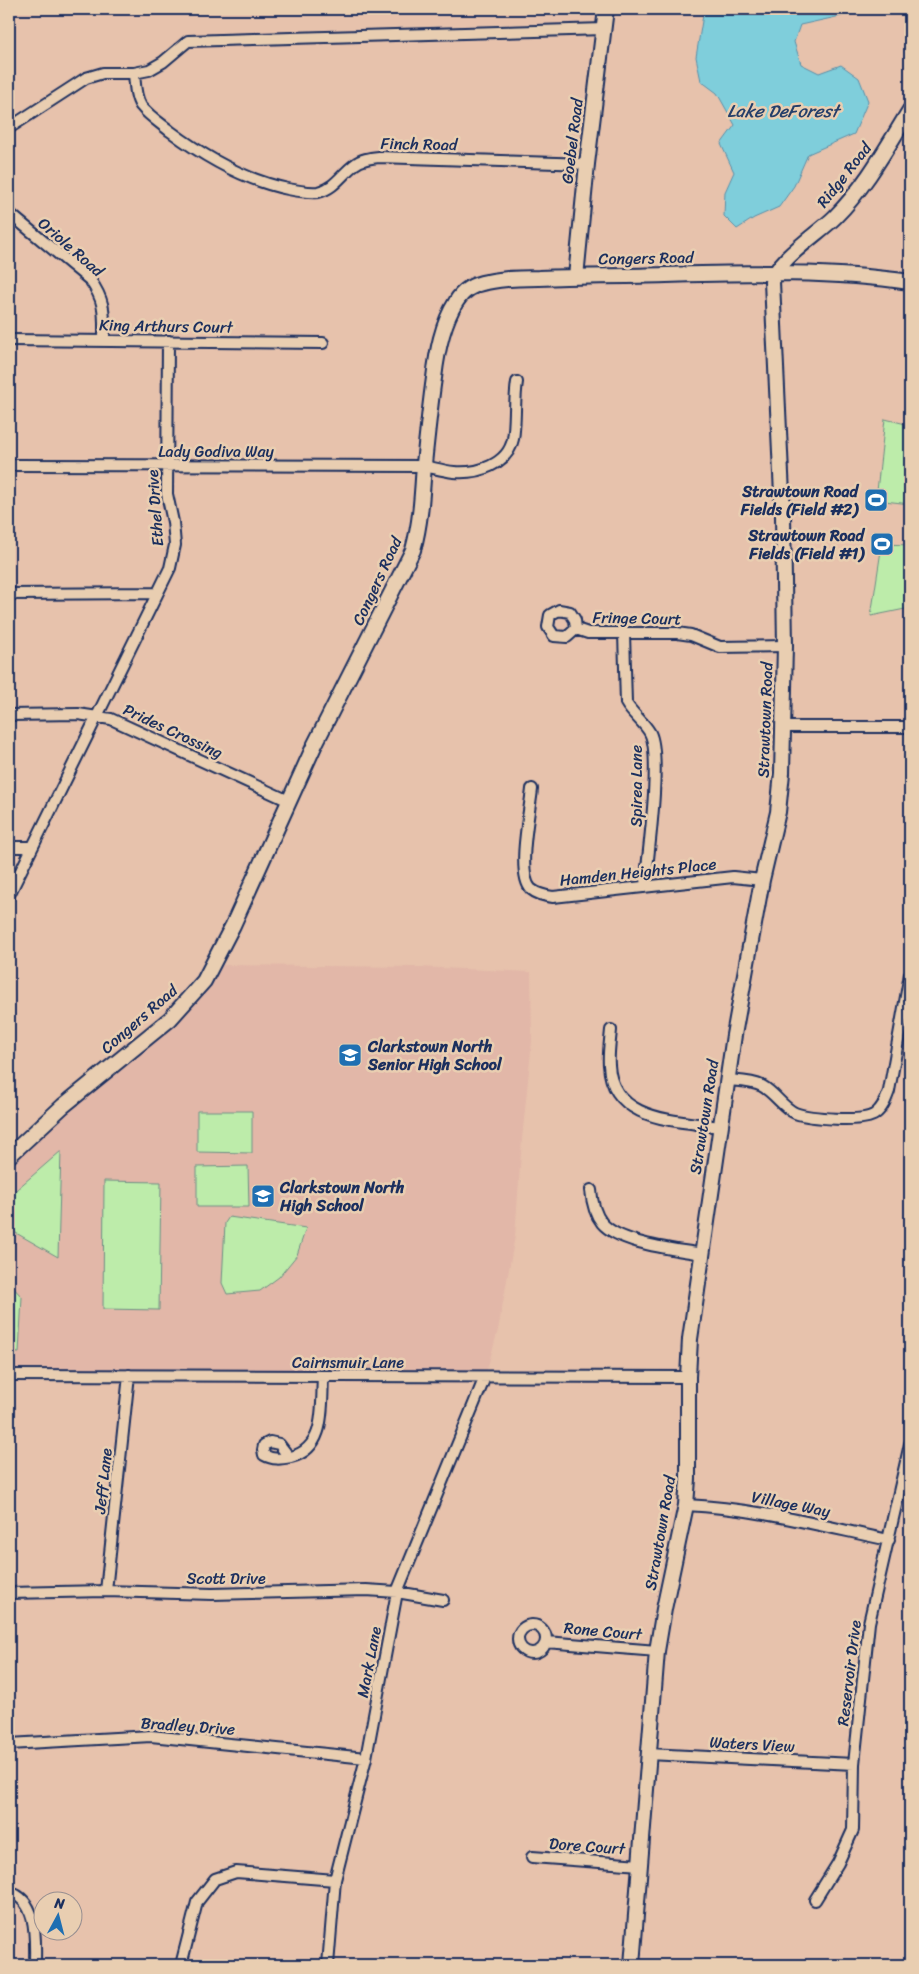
<svg xmlns="http://www.w3.org/2000/svg" width="919" height="1974" viewBox="0 0 919 1974" font-family="Sriracha,sans-serif">
	<style>
		.built { fill: #e2b7a8 }
		.green { fill: #bdecaa; stroke: #6c8e84 }
		.water { fill: #7fcedb; stroke: #578ea9 }
		.lines { fill: none; stroke-linecap: round; stroke-linejoin: round }
		.street-casing { stroke: #1b2f5e; stroke-width: 14 }
		.secondary-casing { stroke: #1b2f5e; stroke-width: 18 }
		.street { stroke: #e9ceb1; stroke-width: 10 }
		.secondary { stroke: #e9ceb1; stroke-width: 14 }
		.labels { text-anchor: middle; dominant-baseline: central; stroke-width: 5; stroke-linejoin: round; paint-order: stroke }
		.street-label { font-size: 16px; fill: #1b2f5e; stroke: #e9ceb1 }
		.poi-label { font-size: 16px; font-weight: bold; fill: #1b2f5e; stroke: #e9ceb1; text-anchor: end }
		.water-label { font-size: 18px; font-style: italic; fill: #253f6a; stroke: #e9ceb1 }
	</style>
	<rect width="100%" height="100%" fill="#e7c2ac"/>
	<filter id="ink" filterUnits="userSpaceOnUse"><feTurbulence type="fractalNoise" baseFrequency=".02" numOctaves="2"/><feDisplacementMap in="SourceGraphic" scale="10" xChannelSelector="R" yChannelSelector="G"/><feConvolveMatrix kernelMatrix="1 2 1 2 8 2 1 2 1" color-interpolation-filters="sRGB"/></filter>
	<g filter="url(#ink)">
		<path class="built" d="M214 965 417 967 531 972 532 1041 522 1139 515 1236 498 1330 485 1377 9 1375V1156L123 1057Z"/>
		<path class="green" d="M885 419 910 425V504L876 500Z
			M882 544 910 545V608L871 616Z
			M197 1111H252V1153L197 1152Z
			M61 1151 58 1257 9 1229V1196Z
			M248 1166 249 1207H197V1167Z
			M104 1181 161 1182 159 1310 103 1309Z
			M229 1217 306 1228 297 1255 279 1277 260 1291 227 1294 222 1283 225 1223Z
			M9 1283 22 1297 19 1353 9 1352Z"/>
		<path class="water" d="M704 9H862L859 12 800 25 794 42 801 64 819 73 841 65 859 78 868 101 854 134 808 154 794 186 779 207 754 218 737 229 724 216 725 192 734 172 721 144 735 125 717 93 701 81 696 57Z"/>
		<g class="lines">
			<g class="street-casing">
				<path id="street" d="M134 73C135 84 135 97 141 106 149 116 160 123 170 131 206 158 244 180 288 189 298 191 308 193 318 192 334 189 342 174 354 165 361 159 370 158 379 157L587 164
					M9 128 86 78 103 73H134L149 70 163 62 188 41 604 29
					M9 213 90 280C106 302 104 314 104 340
					M9 340 323 343
					M9 465 424 466C434 468 444 471 454 472 477 474 508 465 513 439 516 421 514 401 517 382
					M9 594 157 593
					M576 629 567 637 554 636 548 627 550 615 559 610 570 612 575 620 576 629 588 633H677L691 635 720 647 785 646
					M624 633 626 703C632 714 644 722 650 733 662 756 648 856 645 886
					M9 715 78 714 111 719 289 801
					M784 727H910
					M532 789C530 811 516 873 531 889 537 894 545 896 553 897L733 877 762 880
					M9 847H32
					M9 895 170 568 175 545 173 522 167 494 168 341
					M611 1030C610 1042 608 1054 609 1065 612 1122 677 1120 719 1127
					M728 1080C739 1081 752 1081 762 1086 775 1093 782 1107 795 1113 809 1118 863 1123 875 1114 883 1108 886 1099 889 1091L910 974
					M591 1190C592 1202 594 1213 602 1223 620 1244 675 1249 701 1254
					M9 1375 688 1377
					M289 1457 279 1444 270 1442 264 1445 263 1450 264 1455C273 1460 281 1459 291 1457 327 1448 321 1406 323 1377
					M686 1505C755 1508 822 1526 889 1540
					M106 1591 129 1375
					M9 1593 106 1591 212 1594 366 1590 397 1592 443 1600
					M518 1639a14 14 0 1 1 28 0a14 14 0 1 1-28 0Z
					M546 1642 657 1651
					M9 1744 151 1736 366 1758
					M648 1754 854 1764
					M532 1857 640 1865
					M9 1892C39 1901 35 1940 35 1965
					M815 1900 838 1863 853 1830 854 1764 869 1623 910 1444
					M181 1965 197 1902 215 1879 236 1872 335 1880
					M328 1965 335 1880 366 1758 397 1592 485 1377"/>
			</g>
			<g class="secondary-casing">
				<path id="secondary" d="M576 277 587 164 606 9
					M9 1156 63 1106 170 1019 204 981 233 925 315 744 413 550C421 521 422 494 424 464 427 435 430 406 434 378 437 352 442 324 456 302 463 290 474 284 487 282 504 278 522 278 539 278 568 277 598 276 627 276 721 274 817 268 910 282
					M632 1965 657 1651 664 1609 686 1505 688 1479V1377L690 1339 734 1035 762 880 778 812 782 773 785 646 783 516 772 282C777 259 818 234 835 217 866 186 887 147 910 110"/>
			</g>
			<use href="#street" class="street"/>
			<use href="#secondary" class="secondary"/>
		</g>
	</g>
	<defs>
		<g id="stadium-square" transform="scale(1.25)"><rect x="-9" y="-9" width="18" height="18" rx="4" fill="#1f6fb2" stroke="#e9ceb1"/><path d="M0-5a6.5 5 0 1 0 0 10a6.5 5 0 1 0 0-10ZM-3.5-1.8h7v3.6h-7Z" fill="#fff"/></g>
		<g id="school-square" transform="scale(1.25)"><rect x="-9" y="-9" width="18" height="18" rx="4" fill="#1f6fb2" stroke="#e9ceb1"/><path d="M0-5L7-2L0 1L-7-2ZM-4 1L0 2.5L4 1V4Q0 6-4 4Z" fill="#fff"/></g>
	</defs>
	<g fill-rule="evenodd">
		<use href="#stadium-square" x="876" y="500"/>
		<use href="#stadium-square" x="882" y="544"/>
		<use href="#school-square" x="350" y="1055"/>
		<use href="#school-square" x="263" y="1196"/>
	</g>
	<g class="labels">
		<g class="street-label">
			<text transform="translate(572 141) rotate(-83)">Goebel Road</text>
			<text transform="translate(419 144) rotate(1)">Finch Road</text>
			<text transform="translate(844 175) rotate(-52)">Ridge Road</text>
			<text transform="translate(71 247) rotate(41)">Oriole Road</text>
			<text transform="translate(646 258) rotate(-1)">Congers Road</text>
			<text transform="translate(166 326) rotate(1)">King Arthurs Court</text>
			<text x="216" y="451">Lady Godiva Way</text>
			<text transform="translate(155 508) rotate(-94)">Ethel Drive</text>
			<text transform="translate(377 581) rotate(-65)">Congers Road</text>
			<text transform="translate(637 618) rotate(1)">Fringe Court</text>
			<text transform="translate(765 720) rotate(-88)">Strawtown Road</text>
			<text transform="translate(173 731) rotate(25)">Prides Crossing</text>
			<text transform="translate(636 786) rotate(-90)">Spirea Lane</text>
			<text transform="translate(638 872) rotate(-6)">Hamden Heights Place</text>
			<text transform="translate(139 1019) rotate(-41)">Congers Road</text>
			<text transform="translate(704 1117) rotate(-81)">Strawtown Road</text>
			<text x="348" y="1362">Cairnsmuir Lane</text>
			<text transform="translate(103 1481) rotate(-84)">Jeff Lane</text>
			<text transform="translate(791 1504) rotate(11)">Village Way</text>
			<text transform="translate(660 1533) rotate(-80)">Strawtown Road</text>
			<text x="226" y="1578">Scott Drive</text>
			<text transform="translate(603 1631) rotate(5)">Rone Court</text>
			<text transform="translate(369 1662) rotate(-79)">Mark Lane</text>
			<text transform="translate(849 1673) rotate(-83)">Reservoir Drive</text>
			<text transform="translate(188 1726) rotate(4)">Bradley Drive</text>
			<text transform="translate(752 1744) rotate(3)">Waters View</text>
			<text transform="translate(587 1846) rotate(4)">Dore Court</text>
		</g>
		<g class="poi-label">
			<text x="858" y="491">Strawtown Road<tspan x="858" dy="18">Fields (Field #2)</tspan></text>
			<text x="864" y="535">Strawtown Road<tspan x="864" dy="18">Fields (Field #1)</tspan></text>
			<text x="368" y="1046" text-anchor="start">Clarkstown North<tspan x="368" dy="18">Senior High School</tspan></text>
			<text x="280" y="1187" text-anchor="start">Clarkstown North<tspan x="280" dy="18">High School</tspan></text>
		</g>
		<g class="water-label">
			<text x="783" y="111">Lake DeForest</text>
		</g>
	</g>
	<rect width="919" height="1974" fill="none" stroke="#e9ceb1" stroke-width="30"/>
	<rect x="15" y="15" width="889" height="1944" fill="none" stroke="#1b2f5e" stroke-width="2" filter="url(#ink)"/>
	<g transform="translate(58 1916) rotate(7)"><circle r="24" fill="#e9ceb1" stroke="#978e90"/>
	<path d="M0-4L9 19L0 12L-9 19Z" fill="#1f6fb2"/>
	<text y="-8" font-size="14" font-weight="bold" text-anchor="middle" fill="#1b2f5e">N</text>
	</g>
</svg>
